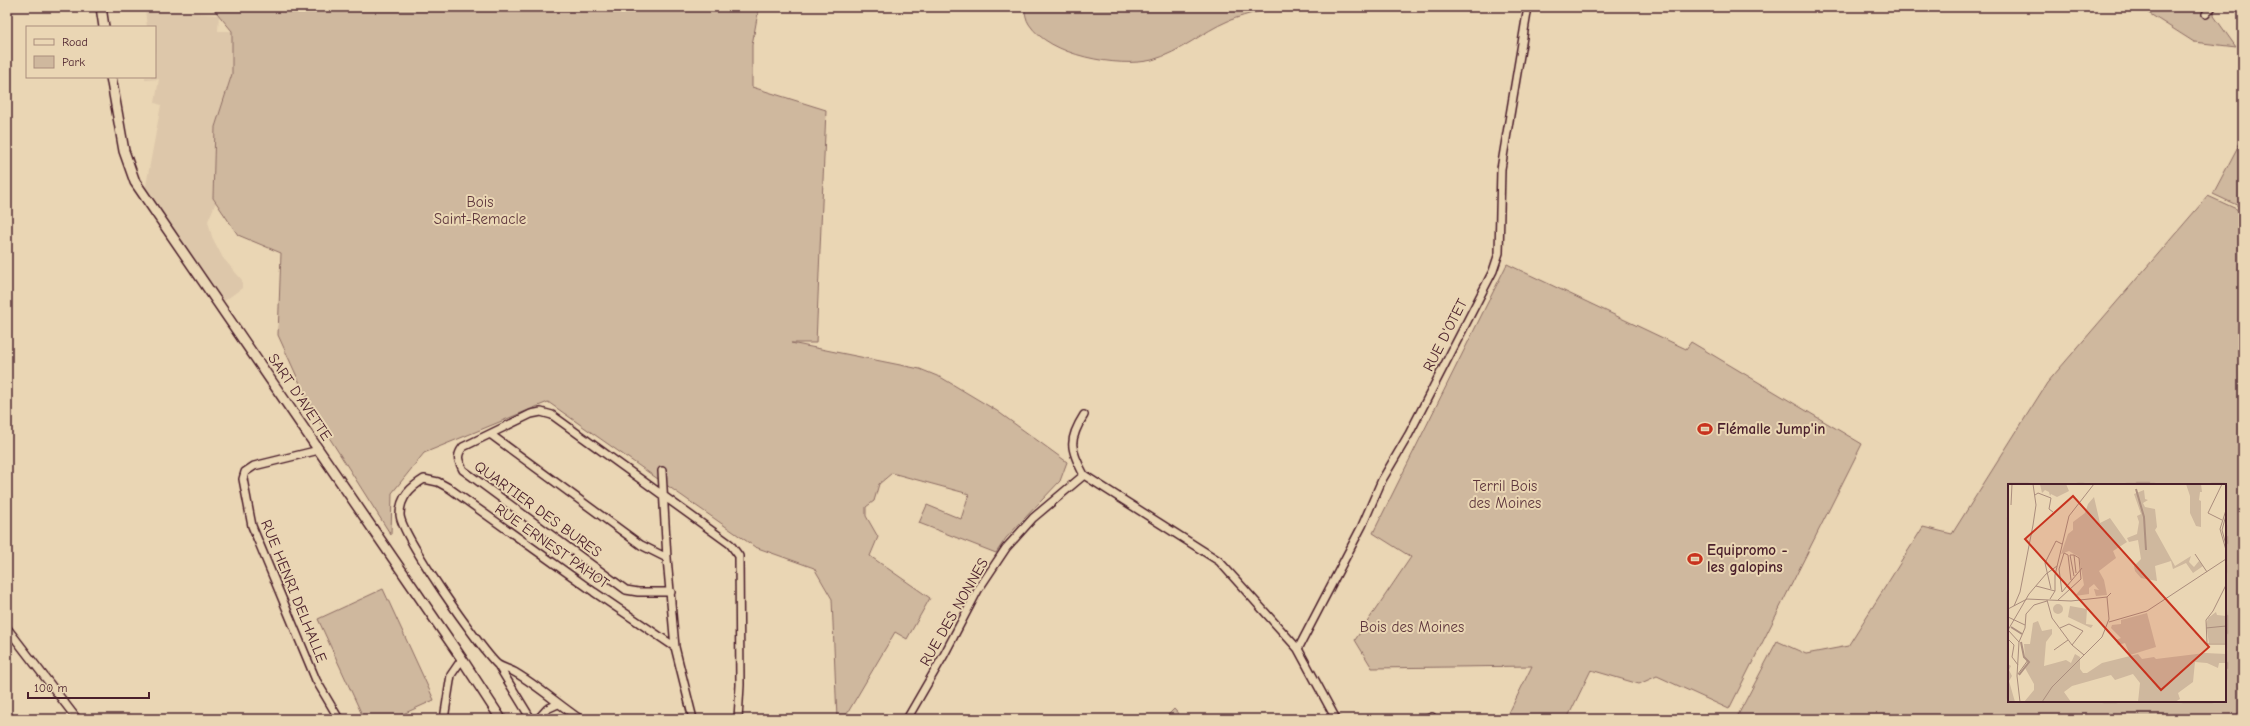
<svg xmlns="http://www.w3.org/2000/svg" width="2250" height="726" viewBox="0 0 2250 726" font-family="'Comic Neue',sans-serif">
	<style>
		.built { fill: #ddc7aa }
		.green { fill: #cfb89e; stroke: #8c6c64; fill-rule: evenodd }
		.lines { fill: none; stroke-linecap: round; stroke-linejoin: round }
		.minor-casing { stroke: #4a1f2b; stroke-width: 10 }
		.tertiary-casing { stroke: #4a1f2b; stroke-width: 12 }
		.minor { stroke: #ead6b4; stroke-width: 7 }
		.tertiary { stroke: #ead6b4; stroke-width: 9 }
		.labels { text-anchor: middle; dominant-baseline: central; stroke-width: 4; stroke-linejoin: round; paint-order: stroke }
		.park-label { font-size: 15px; fill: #5e363c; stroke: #ead6b4 }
		.street-label { font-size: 15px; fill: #4a1f2b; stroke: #ead6b4 }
		.poi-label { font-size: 15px; font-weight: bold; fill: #4a1f2b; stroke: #ead6b4; text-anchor: start }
		.inset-river { fill: none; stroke: #ad9080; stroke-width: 2 }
		.inset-road { fill: none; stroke: #aa8d7d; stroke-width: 1 }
		.view { fill: #c8321e; fill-opacity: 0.15; stroke: #c8321e; stroke-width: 2 }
		.inset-edge { fill: none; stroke: #4a1f2b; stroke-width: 2 }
	</style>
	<rect width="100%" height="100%" fill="#ead6b4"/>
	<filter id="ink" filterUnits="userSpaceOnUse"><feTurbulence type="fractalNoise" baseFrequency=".025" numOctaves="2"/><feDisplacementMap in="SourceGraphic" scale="8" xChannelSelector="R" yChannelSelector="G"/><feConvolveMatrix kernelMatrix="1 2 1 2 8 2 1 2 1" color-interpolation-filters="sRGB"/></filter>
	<g filter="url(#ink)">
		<path class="built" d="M145 9 219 15 218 31H232V74L215 127 213 198 216 202 208 221 212 237 223 258 242 280V288L223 302 145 191 161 105 155 103 159 79 145 80V77H155V27H147Z"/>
		<path class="green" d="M212 7H759L752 45V87L826 110 816 343H791L920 369 942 378 997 411 1067 462 1060 481 1006 538 996 553 919 523 927 505 961 519 969 494 892 473 879 484 874 501 866 507V516L878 537 870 556 930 598 907 639 895 632 844 719H837L832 599 814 568 755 547 548 402 424 453 392 493 391 535 313 412 278 335 281 253 238 235 213 198 215 127 232 74V31Z
			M1024 7H1263L1260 11C1249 14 1238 17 1228 21 1202 32 1181 52 1152 60 1119 68 1049 56 1029 24 1026 20 1025 12 1024 7Z
			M2139 7H2215L2214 16 2236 47 2194 42Z
			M2243 137V208L2213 194Z
			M2208 196 2243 212V719H1736L1777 641 1806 654 1848 646 1923 527 1952 534 2047 383ZM2009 485H2225V701H2009Z
			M1507 264 1686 349 1691 342 1862 444 1729 709 1657 676 1639 684 1591 670 1567 719H1511L1507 717 1532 666 1372 668 1355 640 1411 557 1373 533Z
			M383 589 434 700 392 719H364L318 619Z
			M1174 709 1183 719H1164Z"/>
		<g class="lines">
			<g class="minor-casing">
				<path id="minor" d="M2206 14 2212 7
					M1084 415C1068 440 1070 449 1084 475L1219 561 1298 649 1336 719
					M490 434 641 545 667 558
					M319 450 254 466 245 472 243 479 252 526 316 680 339 719
					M662 471 667 558 675 647 693 719
					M671 592H638L626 590 463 470C458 460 456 456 463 447L531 414 541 412 552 415 730 544 739 556 740 685 738 719
					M7 628 77 719
					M1298 649 1362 526 1382 480 1409 434 1493 271 1499 253 1501 169 1528 7
					M498 665 531 719
					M444 719 451 675 462 659
					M538 719 547 709 558 704
					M580 719C558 704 538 686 516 673 510 669 502 668 497 664 480 648 399 533 400 514 400 497 411 487 424 479L438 482 449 488 594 592 675 647
					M907 719 944 655 978 590 1006 548 1033 518 1084 475
					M1428 719 1432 717"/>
			</g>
			<g class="tertiary-casing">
				<path id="tertiary" d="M101 7 104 27
					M111 77 124 151 135 182 462 659 501 719"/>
			</g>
			<use href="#minor" class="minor"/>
			<use href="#tertiary" class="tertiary"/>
		</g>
	</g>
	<defs>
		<g id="stadium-bare" transform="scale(1.2)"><path d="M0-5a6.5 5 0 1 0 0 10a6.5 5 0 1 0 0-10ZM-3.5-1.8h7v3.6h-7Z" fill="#c8321e" stroke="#ead6b4" stroke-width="2.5" paint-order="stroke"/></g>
	</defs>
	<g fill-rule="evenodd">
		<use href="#stadium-bare" x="1705" y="429"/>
		<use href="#stadium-bare" x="1695" y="559"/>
	</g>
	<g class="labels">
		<g class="park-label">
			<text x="480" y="202">Bois<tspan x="480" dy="17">Saint-Remacle</tspan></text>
			<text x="1505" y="486">Terril Bois<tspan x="1505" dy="17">des Moines</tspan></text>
			<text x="1412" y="627">Bois des Moines</text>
		</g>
		<g class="street-label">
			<text transform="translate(1445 335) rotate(-63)">RUE D'OTET</text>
			<text transform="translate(300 397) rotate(56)">SART D'AVETTE</text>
			<text transform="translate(538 509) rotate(36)">QUARTIER DES BURES</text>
			<text transform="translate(552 546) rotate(35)">RUE ERNEST PAHOT</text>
			<text transform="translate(294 591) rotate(68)">RUE HENRI DELHALLE</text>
			<text transform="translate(954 612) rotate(-60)">RUE DES NONNES</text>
		</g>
		<g class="poi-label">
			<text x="1717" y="429">Flémalle Jump'in</text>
			<text x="1707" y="550">Equipromo -<tspan x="1707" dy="17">les galopins</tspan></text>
		</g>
	</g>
	<g transform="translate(2008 484)">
		<rect width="218" height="218" fill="#ead6b4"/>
		<path d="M32 0H58L61 7 49 13 43 10 42 12 41 8 37 6 34 9ZM178 0H193L194 8H192L191 16 193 17V43L188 42 182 29V12ZM136 6 137 15 140 16 135 19 137 23 147 25 149 43 147 46 167 82 183 72 181 78 186 83 191 77 195 82 185 89 178 79 165 85 163 77 147 82 149 97 133 94 127 87 126 82 133 75 130 56 121 58 119 54 129 50 131 38 129 32 133 30 126 10ZM86 13 92 39 102 34 119 58 105 67 108 74 91 87 96 96 99 111 88 112 86 105 91 106 86 100 81 104V110L67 112 76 101 71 73 61 67 53 70 60 50 65 46V38L77 29 80 20ZM45 125a5 5 0 1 1 10 0a5 5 0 1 1-10 0ZM62 122 79 125 78 140 85 141 83 144 60 133ZM208 128 209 131 218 132V159H201L198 141 200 134ZM139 129 148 163 122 171 117 159 110 161 108 156 113 154 103 144 104 141 113 140V136ZM30 137 34 147 44 145V150L38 158 36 182 58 176 63 179 67 170 72 173V185L75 189H79L94 179 130 170 134 175 146 173 148 175 197 169 218 170V179H211L210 184 199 179 187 178 185 198 170 209 172 215 167 218H130L132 199 125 190 107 196 103 191 64 202 56 208 63 218H16L26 206V200L17 184 20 180 17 173 16 160H22L25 139ZM0 180 3 182 1 186 4 192 1 197 7 218H0Z" fill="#cfb89e"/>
		<path class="inset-river" d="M128 5 136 33 138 66M3 143 14 150M11 191 21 178 16 173 13 158"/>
		<path class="inset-road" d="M27 11 30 9 43 14 41 25 45 28M3 21 4 0M218 26 212 45 218 66M218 31 214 46 218 61M214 36 200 29 214 0M187 70 199 88M66 71H62L66 92M66 71 68 89M28 102 47 107M43 105 37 79 48 57 54 60M54 108 51 85 56 69 60 71 63 96M54 108 74 84M42 115 47 107V91L61 32 86 0M39 116 44 134 64 161 76 171M50 116 73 95 71 74 66 71M6 122 12 108 25 41 28 21 25 0M0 125 19 115 63 117 99 113M0 133 17 141M101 138 139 127 218 75M52 144 61 140 75 147 64 161M198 144 218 142M0 146 21 110 38 90 49 82M0 146 11 158 9 192 12 218M0 155 6 161 4 173 10 181M11 158 17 144 18 130 26 121 39 117M199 160 198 136 205 127 218 101M199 160H218M46 166 60 156M10 190 20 176M34 218 44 203 94 153 101 135 99 113 103 109"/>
		<path class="view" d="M65 12 201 163 153 206 17 55Z"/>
		<rect width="218" height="218" class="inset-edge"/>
	</g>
	<rect width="2250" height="726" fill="none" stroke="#ead6b4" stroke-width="24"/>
	<rect x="12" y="12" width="2226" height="702" fill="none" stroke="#4a1f2b" stroke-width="1.5" filter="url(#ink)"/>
	<rect x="26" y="26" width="130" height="52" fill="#ead6b4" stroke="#aa8d7d"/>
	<rect x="34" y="39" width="20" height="6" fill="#ead6b4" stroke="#aa8d7d"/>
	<text x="62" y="46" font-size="12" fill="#4a1f2b">Road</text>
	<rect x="34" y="56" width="20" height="12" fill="#cfb89e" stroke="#aa8d7d"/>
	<text x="62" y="66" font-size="12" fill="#4a1f2b">Park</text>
	<path d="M28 692v6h121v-6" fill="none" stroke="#4a1f2b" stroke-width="2"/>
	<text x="34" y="692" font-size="12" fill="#4a1f2b" stroke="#ead6b4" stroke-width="3" paint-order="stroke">100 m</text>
</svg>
